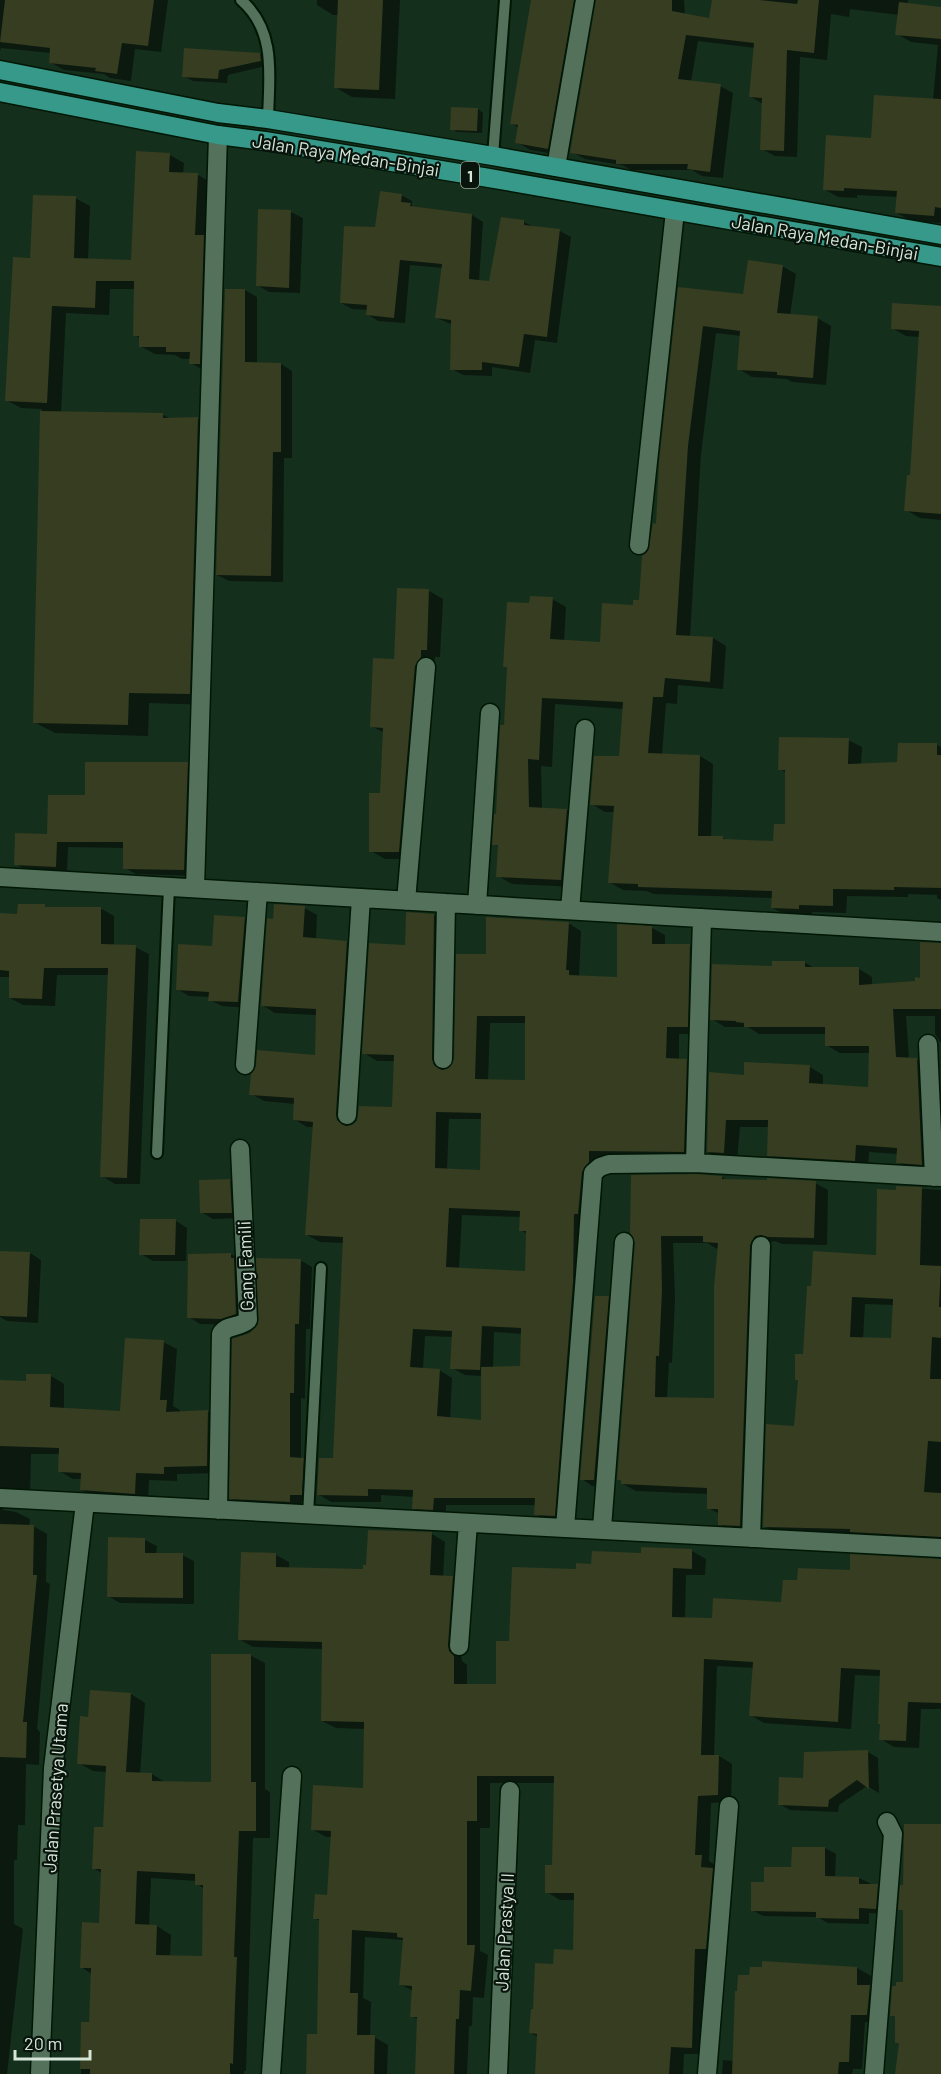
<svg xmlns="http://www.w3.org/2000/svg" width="941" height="2074" viewBox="0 0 941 2074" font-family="Barlow,sans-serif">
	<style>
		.shadow { fill: #0007; fill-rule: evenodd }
		.building { fill: #363d20; fill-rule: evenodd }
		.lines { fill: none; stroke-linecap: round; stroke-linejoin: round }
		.service-casing { stroke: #001706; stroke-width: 14 }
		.minor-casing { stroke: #001706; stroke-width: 21 }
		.trunk-casing { stroke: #001706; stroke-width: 21 }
		.service { stroke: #54715b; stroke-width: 10 }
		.minor { stroke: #54715b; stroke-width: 18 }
		.trunk { stroke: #37998a; stroke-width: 18 }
		.labels { text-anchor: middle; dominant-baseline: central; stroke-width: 4.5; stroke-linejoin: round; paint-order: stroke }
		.shield { fill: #09150c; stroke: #98a79b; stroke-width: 1.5 }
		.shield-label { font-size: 16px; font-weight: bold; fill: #d5e5d8 }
		.street-label { font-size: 18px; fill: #d5e5d8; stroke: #09150c }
	</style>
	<rect width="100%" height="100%" fill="#152f1d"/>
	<path class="shadow" d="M0 0H168L161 52 135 49 131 81 110 78 104 74 64 70 50 62 51 53 1 48 0 51Z
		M317 0H400L395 99 352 97 335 87 339 15H333L317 5Z
		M533 0H591L561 155 530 150 517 142 519 128 511 123Z
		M597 0H684L685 15 711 20 713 0H908L907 5 941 8V223L911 221 897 213 898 197 857 195V198L838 197 824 189 873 140 933 100 938 45 911 42 897 34 899 15 850 9 849 17 831 14 827 60 800 57 797 157 775 156 762 149 763 104 751 97 755 48 698 41 691 82 720 86 733 93 723 178 702 176 692 170H631L622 165 585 159 572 152Z
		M260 54 269 60 270 65 228 75 227 83 193 81 184 76Z
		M478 109 483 113 482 133 457 132 452 129Z
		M170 155 184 163 183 174 198 175 212 183 205 371 191 363V359H182L175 355 155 354 140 346 141 339 135 335 136 289H110L109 315 66 313 61 413 163 415 171 419H198L218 431 209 705 149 703 148 736 55 733 34 722 42 409 21 408 6 400 32 260 75 198 90 206 88 260 132 262Z
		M401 195 412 201V206L415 208 472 215 483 222 479 281 490 283 524 222 534 227 560 231 571 237 557 343 535 340 530 373 492 367V376L463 375 452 369 453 325 437 318 443 268 410 265 405 323 378 321 367 314 368 310 352 309 341 303 377 228Z
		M291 212 303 218 300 293 269 292 257 285Z
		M782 266 796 274 790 316 817 318 831 326 826 385 792 382 787 379 752 377 739 369 741 336 716 333 701 454 690 637 713 638 726 646 723 689 678 685 677 704 666 703 662 755 700 756 713 764 711 838H723L727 840 775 842 786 826 787 773 780 769 848 740 862 747 861 765 899 763 937 745 941 747V900L937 898V895L908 894V897L847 896 846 913 812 912V916L786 915 773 908V898L653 894 647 891 623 890 609 882 615 812H605L592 804 621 758 624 709 555 704 552 767 541 766 542 809 567 810 580 818 574 887 512 884 498 876 500 847 494 844 505 727 508 668 505 666 530 605 552 599 566 607 564 641 601 643 640 602 657 525 679 289 745 296Z
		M245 290 257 297V364H281L292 371V458H284L283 582 229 581 217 575Z
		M941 307V520L920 518 906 510 912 477 920 337 906 336 892 328Z
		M429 591 443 599 440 657H435L412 859H385L371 851 382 794 385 733 371 726 396 660Z
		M187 764 198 770 195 876 136 874 125 868V848L68 847 67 872 27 871 16 864 49 835Z
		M44 906 49 908H100L114 916V946L135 947 149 954 140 1184H115L102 1176 109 975H57L55 1006 23 1005 10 998 11 977H0V915H19Z
		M304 908 317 915 316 939 346 942 360 950 349 1127 393 1109 395 1061H377L364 1053 406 946 434 915 447 923 445 1071 450 1070 456 1060 487 956 568 923 581 931 579 977 619 979 652 928 665 935V945H690L703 953 700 1034H679V1060H686L699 1068 697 1159 602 1158 567 1523 549 1522 536 1514V1505H446V1516L426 1515 413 1508 414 1497 381 1495V1502H331L318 1494 334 1459 344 1243 320 1242 307 1235 315 1127H307L294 1119 295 1104 264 1101 251 1094 316 1057 317 1015 275 1013 262 1005 274 920ZM490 1023H527V1082L488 1081ZM449 1119H483L481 1172 447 1170ZM462 1215 521 1217V1230L527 1234 526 1272 459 1269ZM494 1332 523 1334 521 1368H493ZM425 1336 453 1337 452 1368 465 1375 482 1376V1421L450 1419 452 1378 439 1370 423 1369Z
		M244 918 256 925 250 1008 222 1006 210 1000V997L189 996 177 989 213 948Z
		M941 944V1049V1043L935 1034V1016H906L909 1059 917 1060 931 1067 935 1172 911 1170 898 1162V1154L869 1152 868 1168 782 1163 769 1155 770 1127H740L737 1160 722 1159 708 1152 746 1077 810 1067 823 1075V1085L869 1088 870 1053H840L826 1045V1034H759L748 1027H725L712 1019 773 967 804 962 816 969H859L872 977V986L917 983 922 979Z
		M722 1177 728 1181 815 1183 828 1190 827 1245 782 1244 775 1241 768 1243 753 1533 733 1532 720 1524V1514L708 1508V1494L636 1491 623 1484V1481L619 1479 637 1243ZM673 1243H707L719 1250 715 1400 667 1399 669 1362 672 1363 675 1299Z
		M230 1181 242 1187 243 1218 213 1219 201 1212Z
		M897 1187 941 1190V1543L778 1534 764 1526 795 1427 799 1381 796 1379 804 1355 877 1256ZM865 1304 894 1305 892 1340 863 1339Z
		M176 1221 187 1228 186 1261H153L141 1254Z
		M0 1252 30 1253 41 1260 38 1323 7 1321 0 1317Z
		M231 1254 242 1261 248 1320 234 1325 200 1324 189 1317Z
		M300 1260 312 1267 310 1329H306L305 1399 301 1398V1459L315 1466 313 1501H301V1508L242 1505 231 1498 251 1334 260 1325Z
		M608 1297 619 1304 605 1485 592 1486 582 1479Z
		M163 1342 177 1349 173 1406 180 1410V1413L208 1412 221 1419V1473L177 1474V1481L149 1480 148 1501 95 1497 82 1490V1479H73L59 1471 60 1454H31L30 1495 2 1505 3 1510 16 1512 30 1519 29 1526H33L47 1534 46 1582 50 1584 37 1729 40 1732 39 1765 26 1764 25 1825H18L17 1860H14V1924L23 1929 7 2074H0V1382L27 1383V1375L51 1376 64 1384V1409L122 1413Z
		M369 1532 432 1534 445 1542 443 1577H452L466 1585 461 1654 462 1661 467 1665V1686H497L511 1643 577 1570 642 1554V1548L692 1551 706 1559 705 1575H686L685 1619H714L783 1603 799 1582 852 1572 941 1561V1709H921L919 1748 894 1747 881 1739V1676L855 1675 851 1729 764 1723 750 1715 754 1668 717 1666 714 1756H719L732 1764 731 1802 711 1803 709 1861 715 1865 705 2054H684L683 2074H537L538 2037 531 2033 535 2010 555 1966 574 1951 575 1900H560L547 1892 553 1867 555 1783H490V1828H480V1951L488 1955 484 1998 473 1997 472 2026H469L467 2074H417L419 2020 412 2016 413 1991 400 1984 404 1940 365 1937 363 1998 371 2002 370 2037H374L388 2045 387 2074H308L318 2036 321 1922 315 1918 329 1896 332 1837H326L312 1829 364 1789 365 1729 336 1728 322 1721 323 1649 253 1647 239 1639 276 1555 289 1562V1568L364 1570 368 1567Z
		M145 1540 157 1546 156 1555H182L194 1561V1604L120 1603 108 1596Z
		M250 1655 265 1663V1789L270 1792V1838H253L246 2071H244V2074H81L83 2023H90L92 1974 81 1967 100 1924 102 1873 93 1868 105 1829 107 1772 93 1771 79 1763 90 1718 131 1694 145 1703 140 1774H152L166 1783H212ZM151 1878 197 1881V1884L205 1889 204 1958 170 1957 171 1935 157 1926H149Z
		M868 1752 878 1758 879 1793 867 1786 839 1805 838 1812 790 1810 779 1804 804 1779Z
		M793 1848H825L836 1854 835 1878H859L888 1892 886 1914 869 1913V1924L828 1923 817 1917 763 1916 752 1910 766 1884 793 1868Z
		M857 1968 871 1976 870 1987 883 1995 881 2022H865L862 2069H853L852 2074H722L723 2060 734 2061Z"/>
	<path class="building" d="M5 0H154L148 46 122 43 117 74 95 71 96 68 49 63 50 48 0 42Z
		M338 0H383L379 90 334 88Z
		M531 0H574L548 149 515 143 518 125 510 124Z
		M596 0H672V11L709 18 712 0H760L797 4 798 0H819L814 53 787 50 784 151 760 150 762 98 749 97 754 43 686 35 678 79 721 84 710 172 687 169 688 164H616V160L570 153Z
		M899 2 941 7V39L895 35Z
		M184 48 260 53 261 61 219 70 218 79 182 77Z
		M874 95 941 99V208L935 207 934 216 895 213 897 191 844 188V191L823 190 826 135 871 138Z
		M451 107 478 108 477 131 450 130Z
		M136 151 170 153 169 172 198 173 195 235H204L200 364H189L190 352H166V347H139V336H133L134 281H96L95 308 52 306 47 403 5 401 13 257 30 258 33 195 76 196 74 258 131 260Z
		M380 191 402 194 401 202 411 203 410 206 472 214 469 279 489 281 501 217 524 220V225L560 229 547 337 524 334 519 367 482 362V370H450L451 320 435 318 442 264 400 260 394 318 366 315 367 305 340 303 344 226 375 227Z
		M258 209 291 210 289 288 256 286Z
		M748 260 783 265 777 313 818 316 813 378 777 375V372L737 370 740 331 703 326 688 446 676 635 713 637 710 682 665 678 663 697H653L648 753 700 755 698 836H723V839L773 841 774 824H785V770H778L779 737 849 738 848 764 897 762 898 743H937V755H941V888L894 887V890L833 889V906L799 905V909L771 908 772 891 638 887V884L608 883 614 806 590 805 594 756H619L623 702 542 698 539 760 528 759 529 807 567 809 561 880 496 877 498 845H492L494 814H496L500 725H504L507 667H503L507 602 529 603 530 596 553 597 550 639 600 642 602 603 633 605V600H639L642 556 648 551 653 523 656 524 659 462 678 287 743 294Z
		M225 289H245V362L281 363V452H273L271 576 216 575Z
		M892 303 941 306V514L904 511 907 475H910L919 331 891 329Z
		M40 411 163 413V418L198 417 190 694 129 693 128 725 33 723Z
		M397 588 429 589 427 650H421V657L415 666 399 852H369V793H380L383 728 370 727 373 658 394 659Z
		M85 762H188L184 870 123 869V842H57L56 867 14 865 15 833 47 834 48 795H85Z
		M18 904H45V907H101V944L136 945 127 1178 100 1177 108 968H44L42 999 9 998V971L0 970V913L17 914Z
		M274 904 305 906 303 937 347 941 336 1114 337 1120 346 1126 352 1125 357 1121 359 1106 392 1107 394 1055 362 1054 369 943 405 945 406 912 434 914 432 1059 434 1065 442 1070 449 1068 454 1059 456 954H486V917L569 922 566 970H569V975L617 977V924L652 926V944H690L688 1027H667L666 1058 687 1059 684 1152 589 1151V1162L582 1172 578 1214H574L573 1282 555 1516 534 1515 535 1498H434L433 1510 412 1509 413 1490 368 1489V1496L317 1495 319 1458H333L343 1237 305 1235 313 1122 293 1120 294 1098 249 1095 251 1074 256 1066 257 1050 315 1055 316 1009 261 1006 267 918 273 919ZM477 1016H525V1080L475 1079ZM436 1112 481 1113 480 1170 435 1168ZM449 1208 520 1211 519 1231H526L525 1271 446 1267ZM482 1326 521 1328 520 1366 481 1367V1420L437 1416 440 1369 410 1367 413 1329 452 1331 450 1369 480 1370Z
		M214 915 245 917 238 1002 208 1001 209 992 176 990 178 944 212 946Z
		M920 942 941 943V1009H893L896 1057 917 1058 922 1165 896 1163 897 1148 856 1145 855 1161 767 1156 768 1120H726L724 1153 707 1152 709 1072 744 1075V1062L810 1065 809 1083 868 1087 869 1046H825V1027H744V1023L736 1022V1021L710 1020 712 964 772 966V961H805V967H859V985L915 981V977L920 978Z
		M695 1174 722 1176V1179L767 1180V1178L816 1181 814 1238 768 1237 761 1235 755 1236 750 1245 740 1526 718 1525V1509H707V1488L621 1484V1480H617L635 1243 630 1233 631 1175ZM661 1236H703V1242L718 1243 714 1287V1398L655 1397 656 1356H659L662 1291Z
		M230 1179 232 1213H200L199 1180Z
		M896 1186 922 1187 920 1265 941 1266 939 1307H941V1338L932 1337 930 1379H941V1442L928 1441 924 1492 941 1493V1537L850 1532V1529L763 1527 766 1424 794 1426 798 1380H795V1354H803L807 1286H811L813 1251 876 1255 877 1189 896 1190ZM852 1297 893 1299 891 1338 850 1337Z
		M140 1219H176L175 1255H139Z
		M0 1251 30 1252 27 1317 0 1316Z
		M231 1253V1258H234L236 1314 221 1319 187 1318 188 1254Z
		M256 1258 301 1259 299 1324H295L294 1393H290V1457L304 1458 302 1495H290V1502L229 1499 232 1339 250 1333 258 1324Z
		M595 1296H609L594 1480H580Z
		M125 1338 164 1340 160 1400H167L166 1412 208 1410 207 1466 164 1467V1474L136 1473 135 1494 80 1490 81 1473 58 1472 59 1448 0 1446V1380L26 1381V1374H51L50 1407 120 1411Z
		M0 1524 34 1525 33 1575H37L23 1722H27L26 1758 0 1757Z
		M368 1530 432 1532 430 1575 453 1576 448 1645 449 1651 454 1656V1684H496V1641H509L512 1567 576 1569V1563L591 1564 592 1551 641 1553V1547L692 1549V1569L673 1568 672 1617 712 1618 713 1598 781 1602 783 1580H797L798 1568 850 1570V1554L941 1559V1703L908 1702 906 1741 879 1740 880 1724H878L880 1670 841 1668 838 1722 749 1716 753 1662 704 1659 701 1755H719L718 1795 698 1796 695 1855H702L701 1867 713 1868 706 1949H695L692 2048 671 2047 669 2074H535L537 2034 529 2033 531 2009H533L535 1963 553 1964 554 1949 573 1950 574 1893H545V1865H552L554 1776H477V1821H467V1945H475L471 1991 460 1990 459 2019H456L454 2074H415L417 2017H410L412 1986 399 1985 403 1938 397 1937V1933L352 1930 350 1993H358L357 2035H375L374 2074H306L307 2034H317L319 1919H313L315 1894 327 1895 331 1831 311 1830 313 1785 363 1788 364 1722 321 1721 322 1642 238 1640 241 1552 276 1553V1567L363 1569V1565H366Z
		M108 1537 145 1538V1553H183V1598L107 1597Z
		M211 1654H251V1782H256V1831H239L234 1957H237L235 2004 233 2064 230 2063V2074H90V2069H80L81 2022H89L91 1968H80L82 1922 99 1923 101 1869H92L94 1827H103L106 1766 77 1764 80 1716 88 1717 90 1690 131 1693 126 1772 152 1773V1781L211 1782ZM137 1871 195 1874V1885H203L202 1956 156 1955 157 1925 135 1924Z
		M868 1750 869 1789 857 1780 829 1800 828 1807 778 1805 779 1777 803 1778 804 1752Z
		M904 1824H941V2074H895L899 2043H895V2016H890L892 1986H896V1982H903V1910H898L900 1885H903Z
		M792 1847H825V1876L859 1877V1884H878L876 1909 859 1908V1919L816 1918V1912L751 1911V1882H764V1867H791Z
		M762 1961 857 1967V1985H870L867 2015H851L849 2062H839L838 2074H732L735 1991H737L738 1975H749L750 1967H762Z"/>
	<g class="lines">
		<g class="service-casing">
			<path id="service" d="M241 0C277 31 269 77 268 119
				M493 156 505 0
				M157 1153 169 887
				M308 1515 321 1268"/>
		</g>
		<g class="minor-casing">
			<path id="minor" d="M556 167 585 0
				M639 545 675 211
				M0 877 941 932
				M195 888 218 135
				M406 901 426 667
				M477 905 490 713
				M570 910 585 729
				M928 1044 934 1177
				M443 1059 446 903
				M245 1065 258 892
				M347 1115 361 898
				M695 1163 702 918
				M0 1498 941 1548
				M218 1510 221 1334C227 1324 240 1328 248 1320L240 1149
				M565 1528 593 1173 600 1167 609 1164 695 1163 941 1177
				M602 1528 624 1242
				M751 1538 761 1246
				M459 1646 468 1523
				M40 2074 53 1768 85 1503
				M271 2074 292 1776
				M498 2074 510 1791
				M707 2074 729 1806
				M874 2074 893 1834 887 1822"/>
		</g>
		<g class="trunk-casing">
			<path id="trunk" d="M0 70 218 113 268 119 493 156 941 235
				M0 92 218 135 265 141 489 178 941 257"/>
		</g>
		<use href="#service" class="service"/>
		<use href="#minor" class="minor"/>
		<use href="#trunk" class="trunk"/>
	</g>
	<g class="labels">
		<rect class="shield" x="461" y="162" width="18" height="26" rx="4.5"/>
		<g class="shield-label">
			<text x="470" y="175">1</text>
		</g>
		<g class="street-label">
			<text transform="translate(346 155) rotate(9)">Jalan Raya Medan-Binjai</text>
			<text transform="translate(825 237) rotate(10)">Jalan Raya Medan-Binjai</text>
			<text transform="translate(245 1266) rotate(-92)">Gang Famili</text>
			<text transform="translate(55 1788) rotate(-86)">Jalan Prasetya Utama</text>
			<text transform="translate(504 1932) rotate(-87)">Jalan Prastya II</text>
		</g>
	</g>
	<path d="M15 2050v9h75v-9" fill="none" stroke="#d5e5d8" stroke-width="3"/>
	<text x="24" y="2050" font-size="18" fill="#d5e5d8" stroke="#09150c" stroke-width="4.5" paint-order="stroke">20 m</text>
</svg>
